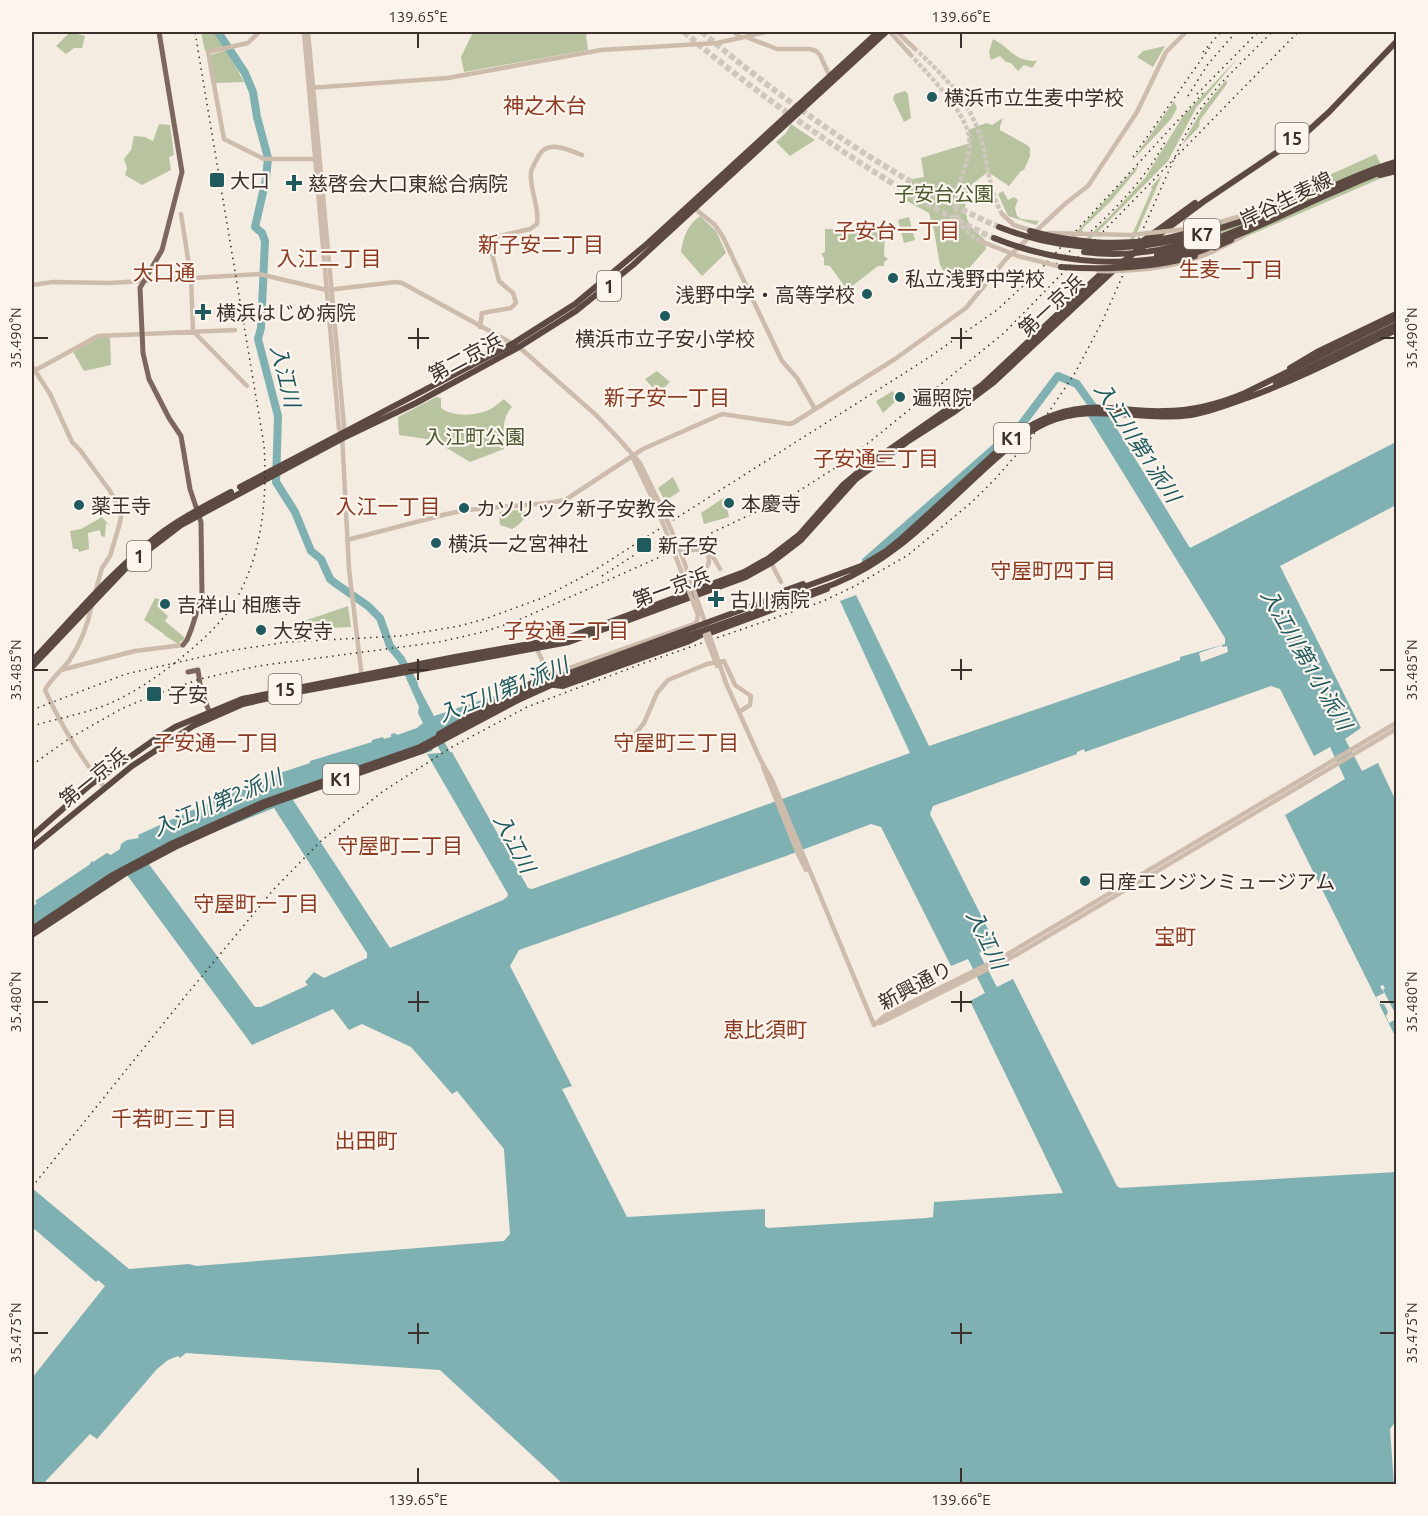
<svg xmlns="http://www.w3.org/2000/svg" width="1428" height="1516" viewBox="0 0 1428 1516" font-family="Ubuntu,'Noto Sans JP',sans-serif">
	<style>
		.green { fill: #b8c4a0 }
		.water { fill: #7fb0b2; fill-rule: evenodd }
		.pier { fill: #f4ebe1 }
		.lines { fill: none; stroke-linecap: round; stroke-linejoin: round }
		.river { stroke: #7fb0b2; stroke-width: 8 }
		.minor-tunnel { stroke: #cfc6bd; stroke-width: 4.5; stroke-dasharray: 4.5 2; stroke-linecap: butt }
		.highway-tunnel { stroke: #cfc6bd; stroke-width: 6; stroke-dasharray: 6 3; stroke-linecap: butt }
		.minor { stroke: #cdbbac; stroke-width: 4.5 }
		.major { stroke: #7d675c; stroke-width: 5 }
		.highway { stroke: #5c4a42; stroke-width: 6 }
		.rail { stroke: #3b302b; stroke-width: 1.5; stroke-dasharray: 1.5 4.5; stroke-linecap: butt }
		.minor-bridge { stroke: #cdbbac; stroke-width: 4.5 }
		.highway-bridge { stroke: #5c4a42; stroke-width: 6 }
		.ticks { fill: none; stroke: #3b302b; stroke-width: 2 }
		.poi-dot { fill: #1f5a5e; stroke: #fbf5ee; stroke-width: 2 }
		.labels { text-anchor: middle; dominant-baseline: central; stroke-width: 4.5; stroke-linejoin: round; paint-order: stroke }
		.shield { fill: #fbf5ee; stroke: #756b66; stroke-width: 1.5 }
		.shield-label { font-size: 18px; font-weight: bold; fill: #3b302b }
		.poi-label { font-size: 20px; fill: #3b302b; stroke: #fbf5ee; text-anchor: start }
		.park-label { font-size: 20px; fill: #4a5a2e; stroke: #fbf5ee }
		.street-label { font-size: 20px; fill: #3b302b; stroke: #fbf5ee }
		.neighbourhood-label { font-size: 21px; fill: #8c3b22; stroke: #fbf5ee }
		.water-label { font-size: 21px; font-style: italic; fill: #1f5a5e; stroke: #fbf5ee }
		.neatline { fill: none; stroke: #3b302b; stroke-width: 2 }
		.ticks-label { font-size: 15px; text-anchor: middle; fill: #3b302b }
	</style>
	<rect width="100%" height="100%" fill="#f4ebe1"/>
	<path class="green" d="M70 32 85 36 82 48H74L66 54 56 46Z
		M201 32H216L226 46 205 51Z
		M473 32H592L586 35 588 50 464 72 461 57Z
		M993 39C1012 49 1013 61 1037 61L1032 68 1024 65 1018 71 1011 63 1006 62 1000 56 991 60 989 52Z
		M1165 46 1153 67 1137 57 1143 51Z
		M227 50 244 82 215 83 210 55Z
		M1238 58 1196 108 1168 161 1086 244H1080L1108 218 1145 178 1183 116Z
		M1226 80 1227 84 1200 120 1199 127 1182 145 1203 108Z
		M905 91 908 94 911 118 904 122 893 99 895 94Z
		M1174 101 1177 108 1171 119 1132 161Z
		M1003 118 1000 126V130L1027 145 1030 148V156L1024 170 1021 171 1009 186 988 172 972 184 965 206 967 219 972 228 985 240 986 249 953 286 940 265 934 231 929 213 905 200 912 187V179L924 177 921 158 970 143 968 130 986 123 992 125Z
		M159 124 170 125 174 155 169 157 171 170 142 185 125 175 127 168 124 159 131 150 134 136 145 137 153 141Z
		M791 124 815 140 790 156 776 142 786 133Z
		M1376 154 1386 176 1179 266 1168 247Z
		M1138 165 1136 171 1110 202 1082 229 1083 232 1071 242H1067Z
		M1162 175 1132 244H1128L1152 189 1151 187Z
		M1003 191 1008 200 1014 197 1018 200 1015 208 1017 216 1021 219 1039 221 1036 225 1008 216 998 194Z
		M700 216 716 231 726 253 702 276 681 252C684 236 686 227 700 216Z
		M909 217 915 240 904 243 898 220Z
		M825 229H885L884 256 888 259 884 262V266H878L847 290 830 266 824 265V258L821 254 825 252Z
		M99 338H110L111 365 84 371 73 352Z
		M657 371 670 382 658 394 645 379Z
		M893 391 897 400 883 413 876 401Z
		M436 397 441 398V408C451 416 470 416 483 412 490 411 498 404 504 399L512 407C501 418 504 435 504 449L470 462 433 440 399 435 398 417Z
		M673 477 680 491 665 501 658 488Z
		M725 497 729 517 704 524 701 513Z
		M518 510 527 512C526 519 518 526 512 529L500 525 499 512Z
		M102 517 110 526 106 523 105 537 101 536 100 530 88 533 89 549 79 552 78 549H73L70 531 81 529Z
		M155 598 161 600 157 606 168 616 165 621 185 638 178 644 164 635V634L144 620Z
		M348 606 351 627 304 629V621Z"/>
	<path class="water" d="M1088 416H1109L1190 548 1396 442V505L1280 566 1361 728 1345 739 1362 771 1378 763 1396 801V1038L1285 815 1345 779 1330 747 1314 756 1280 689 1271 686 1085 752 1084 749 1077 752V754L933 806 930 814 996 945 979 953 997 987 1013 979 1117 1186 1120 1188 1396 1172V1421L1390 1429 1394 1484H563L440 1370 186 1353 180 1358 178 1356 168 1360 157 1369 97 1439 90 1434 43 1484H32V1378L105 1286 98 1280 96 1282 32 1227V1188L129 1269 189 1264 196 1266 504 1241 510 1234 504 1149 457 1091 452 1094 411 1047 362 1024 349 1030 333 1009 252 1045 127 875 32 937V907L37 903 35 901 89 865 92 861 93 862 107 853 111 855 120 849 121 844 127 840 139 838 138 835 256 781 310 763V761L372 742V740L383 737 384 739 391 737V734L395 733 397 735 417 728 423 723 418 713 419 707 406 678 413 676 434 716 505 692 506 694 440 731 432 751 370 771 293 800 390 948 503 900 507 897 508 894 427 754 452 752 528 888 532 889 910 753 840 601 856 595 929 746 1180 660V657L1225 644V638ZM274 808 367 953V958L324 978 314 972 305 982 308 985 261 1007H255L148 863 197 839ZM871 824 881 827 951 966 968 959 985 993 970 1001 1063 1193 934 1202 933 1217 927 1218 768 1228 765 1226V1209L627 1217 562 1089 572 1086 510 966 519 950 786 856Z"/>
	<path class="pier" d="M1222 645V647L1227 646 1228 652 1201 662 1199 653Z
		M1383 985 1385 988 1383 990 1396 1015V1019L1389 1023 1386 1016 1388 1012 1384 1004H1379L1376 997 1384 993 1380 986Z"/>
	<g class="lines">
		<path class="river" d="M218 32 245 73 253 92 257 117 268 158 266 179 255 227 262 233 265 241 261 328 258 339 278 416 276 482 295 512 311 551 321 559 330 579 335 583 368 606 380 618 390 646 401 659 414 684
			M866 561 1021 425 1058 376 1077 384 1097 412
			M437 737 450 760"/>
		<path class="minor-tunnel" d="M914 48C943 74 972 104 982 142 988 166 990 193 1002 214
			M910 54C928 75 960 105 968 132 979 171 926 209 980 241"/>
		<path class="highway-tunnel" d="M684 32C739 79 798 122 859 162 902 190 947 217 994 238
			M702 32C787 104 896 182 999 227"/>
		<path class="minor" d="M259 32 248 43 208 52 224 139 264 159H316
			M304 32 339 429 342 434
			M308 32 344 426 342 434 349 569 362 678
			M734 32 741 38
			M890 32 910 54
			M897 32 914 48
			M746 37 777 49H810L816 51 820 55 830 77
			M309 88 448 78 601 50 717 43 766 32
			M1272 206 1299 197
			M694 208 715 225 723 237 782 361 797 378 815 409
			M181 214 191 278 193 331 247 386
			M1204 227 1264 209
			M1212 252 1243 236
			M32 285 53 282 109 283 259 274 327 290 396 282 402 283 519 347 596 415 618 438 640 463 661 506
			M480 327 482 313 511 308 516 303 513 293 499 281 489 242 491 238 530 229 537 224C540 207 529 189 531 172 532 168 535 163 537 159 546 138 566 149 582 155
			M32 366 50 394 72 442 80 450 110 491 119 508 121 517 119 526 110 556 102 568 95 593
			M34 371 98 336 235 330
			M633 458 657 508
			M347 540 447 514 467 510 548 503 565 500 643 449 722 414 790 424 793 423 895 359 966 308 1006 259 1066 203 1088 186 1137 112 1166 52 1186 32
			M689 550C707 542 712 554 720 569
			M770 561 781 582
			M92 604C88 625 81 643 69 661 61 671 51 679 45 690 61 725 80 757 104 787
			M536 647 549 675 694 624 697 621 698 615
			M61 670 135 651 183 645
			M725 681 760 759 772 780 874 1025
			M628 743 644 723 657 693 668 680 707 664 724 661 735 685 751 696 750 705 739 712
			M763 767 798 854 806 870
			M880 1023 1016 955 1396 729
			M874 1025 886 1015 1008 954 1396 723"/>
		<path class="major" d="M159 32 182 172 162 250 140 288 143 353 149 379 169 418 181 436 190 489 201 522 202 596 191 630 187 640 183 645
			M188 672 198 670 201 691 211 716"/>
		<path class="highway" d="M1380 175 1396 171
			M1262 211 1274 205
			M1143 241 1195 203
			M1157 255 1211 241 1301 204
			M1195 256 1231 240
			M1121 263 1203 202 1307 132 1329 112 1396 42
			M1290 368 1317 352 1396 314
			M1276 384 1396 325
			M240 487 512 344 575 304 648 243 878 32
			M778 593 803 584
			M710 633 827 589
			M32 661C72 619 110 573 156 537 179 519 205 506 231 492
			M32 667 130 564 181 525 343 438 416 403 519 347 576 311 633 265 886 32
			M439 734 507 695 549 675 554 685 563 686 687 642 709 631
			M32 836 90 785 154 740 175 727 242 699 455 657 569 637 744 572 769 558 799 535 843 485 863 468 982 385 1106 269
			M32 848 132 766 193 726 243 704 292 693 569 642 746 577 771 563 801 540 856 479 907 442 954 412 994 382 1114 270"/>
		<path class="rail" d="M1203 52 1221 32
			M1197 94 1258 32
			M1188 96 1208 64 1236 32
			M1133 157 1210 47
			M1056 264C1096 226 1139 191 1165 142
			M602 576 642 550
			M32 710 126 674 228 651 287 642 400 636 459 626 485 619 542 598 590 573 928 358 997 310 1038 272 1206 90
			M32 726C56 719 83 714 106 705 132 694 154 679 176 662 193 648 209 635 223 618 261 571 268 503 264 445L195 32
			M32 765 70 738 121 709 154 695 200 679 258 666 439 642 483 632 514 622 669 553 794 494 846 461 1004 333 1298 32
			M32 1187 188 993 274 889 322 840 382 792 452 747 527 707 644 663 821 602 853 587 908 555 972 502 996 478 1032 437 1075 373 1103 320 1182 141 1198 112 1220 84 1272 32"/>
		<path class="minor-bridge" d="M1002 214 1014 225 1033 231
			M1047 233 1130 235 1197 228
			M980 241 1018 256 1062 267
			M1098 271C1137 272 1176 268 1212 252
			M661 506 681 553 726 683
			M657 508 698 615
			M681 553C713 540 717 569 696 574
			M705 635 717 666"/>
		<path class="highway-bridge" d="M999 227C1119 274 1216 233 1328 188 1351 179 1373 168 1396 162
			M1030 231C1069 242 1114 246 1155 240 1171 238 1188 233 1204 229
			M994 238C1061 265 1134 270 1203 248 1246 234 1288 212 1329 194 1351 185 1373 174 1396 167
			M1084 252C1125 257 1165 252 1204 237
			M1061 267C1106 270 1152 268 1195 256
			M32 929 111 876 173 843 264 802 420 747 515 696 556 678 861 566 886 551 902 538 1004 445C1035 418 1068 405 1109 408 1128 409 1146 412 1164 411 1193 411 1219 404 1245 393L1396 318
			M32 935 126 873 175 847 265 806 422 751 518 700 558 682 834 584C895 559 934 515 981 472 1001 454 1022 434 1046 423 1093 402 1142 422 1191 415 1210 412 1229 404 1247 398 1299 379 1347 354 1396 330"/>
	</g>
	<path class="ticks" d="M418 33V48M961 33V48M418 328V349M961 328V349M33 338H48M408 338H429M951 338H972M1380 338H1395M418 659V680M961 659V680M33 670H48M408 670H429M951 670H972M1380 670H1395M418 991V1012M961 991V1012M33 1002H48M408 1002H429M951 1002H972M1380 1002H1395M418 1323V1344M961 1323V1344M33 1333H48M408 1333H429M951 1333H972M1380 1333H1395M418 1468V1483M961 1468V1483"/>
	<g class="poi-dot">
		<circle cx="932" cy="97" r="6"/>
		<rect x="209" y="172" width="16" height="16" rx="3"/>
		<path d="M291 174h6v6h6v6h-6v6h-6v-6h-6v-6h6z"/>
		<circle cx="893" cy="278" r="6"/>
		<circle cx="867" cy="294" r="6"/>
		<path d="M200 303h6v6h6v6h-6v6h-6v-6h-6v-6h6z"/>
		<circle cx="665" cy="316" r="6"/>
		<circle cx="900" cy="397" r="6"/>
		<circle cx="729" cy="503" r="6"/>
		<circle cx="79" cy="505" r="6"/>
		<circle cx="464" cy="508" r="6"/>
		<circle cx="436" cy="543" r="6"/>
		<rect x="636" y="537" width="16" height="16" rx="3"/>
		<path d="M713 590h6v6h6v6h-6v6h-6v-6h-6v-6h6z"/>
		<circle cx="165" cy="604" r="6"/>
		<circle cx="261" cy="630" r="6"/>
		<rect x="146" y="686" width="16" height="16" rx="3"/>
		<circle cx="1085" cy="881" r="6"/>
	</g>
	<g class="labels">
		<g class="shield">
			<rect x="1275.5" y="123" width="33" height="30" rx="4.5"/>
			<rect x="1184" y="219" width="36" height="30" rx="4.5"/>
			<rect x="597" y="271" width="24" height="30" rx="4.5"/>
			<rect x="994" y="423" width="36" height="30" rx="4.5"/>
			<rect x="127" y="541" width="24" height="30" rx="4.5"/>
			<rect x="268.5" y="674" width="33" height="30" rx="4.5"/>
			<rect x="323" y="764" width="36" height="30" rx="4.5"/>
		</g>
		<g class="shield-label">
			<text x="1292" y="138">15</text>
			<text x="1202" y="234">K7</text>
			<text x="609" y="286">1</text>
			<text x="1012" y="438">K1</text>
			<text x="139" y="556">1</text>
			<text x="285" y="689">15</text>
			<text x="341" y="779">K1</text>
		</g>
		<g class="poi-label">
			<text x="944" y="97">横浜市立生麦中学校</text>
			<text x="230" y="180">大口</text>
			<text x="308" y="183">慈啓会大口東総合病院</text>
			<text x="905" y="278">私立浅野中学校</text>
			<text x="855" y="294" text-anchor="end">浅野中学・高等学校</text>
			<text x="216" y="312">横浜はじめ病院</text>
			<text x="665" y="338" text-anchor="middle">横浜市立子安小学校</text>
			<text x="912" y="397">遍照院</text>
			<text x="741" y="503">本慶寺</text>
			<text x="91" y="505">薬王寺</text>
			<text x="476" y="508">カソリック新子安教会</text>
			<text x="448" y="543">横浜一之宮神社</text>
			<text x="658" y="545">新子安</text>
			<text x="730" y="599">古川病院</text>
			<text x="177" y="604">吉祥山 相應寺</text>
			<text x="273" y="630">大安寺</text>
			<text x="168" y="694">子安</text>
			<text x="1097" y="881">日産エンジンミュージアム</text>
		</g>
		<g class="park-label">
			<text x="944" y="193">子安台公園</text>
			<text x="475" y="436">入江町公園</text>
		</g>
		<g class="street-label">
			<text transform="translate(1286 199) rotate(-26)">岸谷生麦線</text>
			<text transform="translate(1051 305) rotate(-43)">第一京浜</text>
			<text transform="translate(465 357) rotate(-28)">第二京浜</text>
			<text transform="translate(671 587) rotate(-20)">第一京浜</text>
			<text transform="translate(93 777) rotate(-39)">第一京浜</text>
			<text transform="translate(915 985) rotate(-28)">新興通り</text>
		</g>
		<g class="neighbourhood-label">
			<text x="545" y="105">神之木台</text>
			<text x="897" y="230">子安台一丁目</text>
			<text x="541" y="244">新子安二丁目</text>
			<text x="329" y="258">入江二丁目</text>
			<text x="1231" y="269">生麦一丁目</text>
			<text x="164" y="272">大口通</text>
			<text x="667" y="397">新子安一丁目</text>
			<text x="876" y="458">子安通三丁目</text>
			<text x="388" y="506">入江一丁目</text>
			<text x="1053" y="570">守屋町四丁目</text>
			<text x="566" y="630">子安通二丁目</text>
			<text x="216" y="742">子安通一丁目</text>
			<text x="676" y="742">守屋町三丁目</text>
			<text x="400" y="845">守屋町二丁目</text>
			<text x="256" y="903">守屋町一丁目</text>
			<text x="1175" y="936">宝町</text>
			<text x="765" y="1029">恵比須町</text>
			<text x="174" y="1118">千若町三丁目</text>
			<text x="366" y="1140">出田町</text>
		</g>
		<g class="water-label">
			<text transform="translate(286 376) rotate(76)">入江川</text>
			<text transform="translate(1138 442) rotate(57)">入江川第1派川</text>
			<text transform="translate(1307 659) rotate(60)">入江川第1小派川</text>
			<text transform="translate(503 689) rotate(-22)">入江川第1派川</text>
			<text transform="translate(217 802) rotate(-23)">入江川第2派川</text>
			<text transform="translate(515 843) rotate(62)">入江川</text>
			<text transform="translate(987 939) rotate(64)">入江川</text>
		</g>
	</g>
	<rect width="1428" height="1516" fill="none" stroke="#fbf5ee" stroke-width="66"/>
	<rect x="33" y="33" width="1362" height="1450" class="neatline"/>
	<g class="ticks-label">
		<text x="418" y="22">139.65°E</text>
		<text x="961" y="22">139.66°E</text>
		<text transform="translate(16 338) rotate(-90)" y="5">35.490°N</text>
		<text transform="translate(1412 338) rotate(-90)" y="5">35.490°N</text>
		<text transform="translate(16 670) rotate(-90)" y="5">35.485°N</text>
		<text transform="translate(1412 670) rotate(-90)" y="5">35.485°N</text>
		<text transform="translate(16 1002) rotate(-90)" y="5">35.480°N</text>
		<text transform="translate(1412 1002) rotate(-90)" y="5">35.480°N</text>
		<text transform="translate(16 1333) rotate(-90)" y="5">35.475°N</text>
		<text transform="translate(1412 1333) rotate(-90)" y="5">35.475°N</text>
		<text x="418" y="1505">139.65°E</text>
		<text x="961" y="1505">139.66°E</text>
	</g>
</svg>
